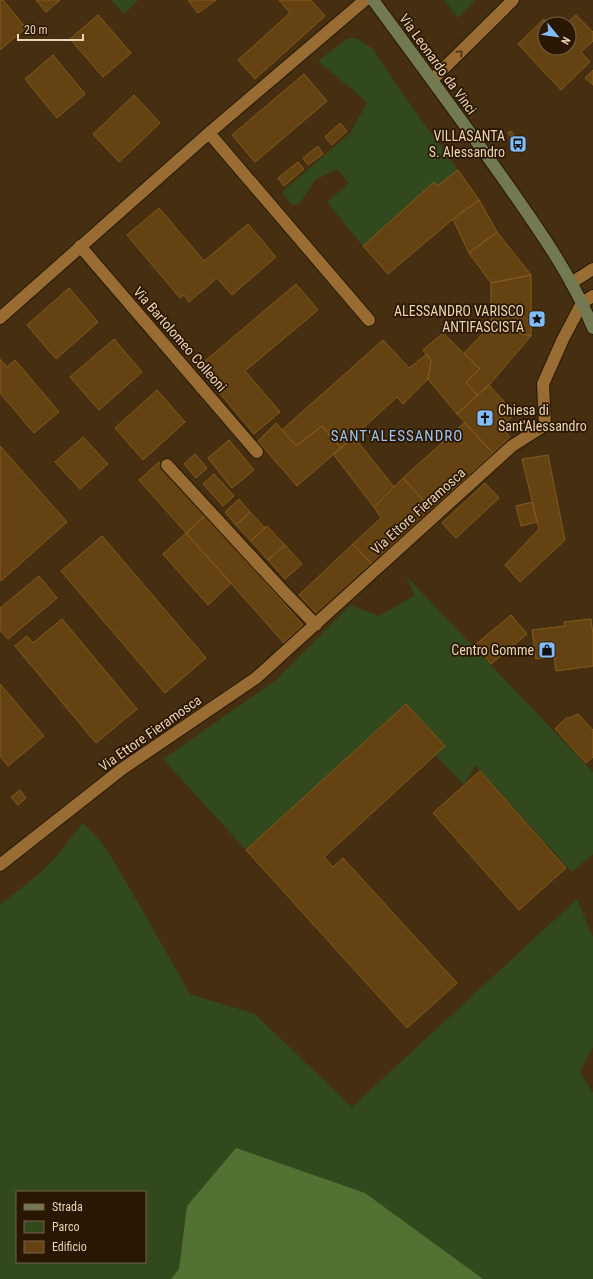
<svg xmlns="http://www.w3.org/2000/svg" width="593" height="1279" viewBox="0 0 593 1279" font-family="'Roboto Condensed',sans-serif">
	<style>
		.green { fill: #32481d; fill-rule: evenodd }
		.forest { fill: #517233 }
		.building { fill: #644211; stroke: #855a1e }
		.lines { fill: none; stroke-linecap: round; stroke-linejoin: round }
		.street-casing { stroke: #261806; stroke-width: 14 }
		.secondary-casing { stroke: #261806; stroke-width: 14 }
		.street { stroke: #986c32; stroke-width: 12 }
		.secondary { stroke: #737a51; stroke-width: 12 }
		.oneway { stroke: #4a3110 }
		.labels { text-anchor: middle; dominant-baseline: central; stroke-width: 3.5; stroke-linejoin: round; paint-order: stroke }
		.street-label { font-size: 14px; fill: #ecd4b7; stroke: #291701 }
		.poi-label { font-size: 14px; fill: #ecd4b7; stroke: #291701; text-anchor: end }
		.neighbourhood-label { font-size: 15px; letter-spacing: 1px; fill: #9cc5f4; stroke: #291701 }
	</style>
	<rect width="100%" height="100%" fill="#462f10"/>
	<path class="green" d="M111 0H138L124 14Z
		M444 0H475L458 18Z
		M356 38 373 49 402 93 458 170 437 186 434 182 363 246 327 202 349 183 337 169 315 180 299 204 292 205 282 192 351 132 367 102 318 61 347 39Z
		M406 576 593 772V854L572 872 475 765 464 785 435 755 445 746 406 704 246 850 163 759 276 680 350 605 379 616 415 595Z
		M83 823 103 844 128 885 190 994 255 1014 352 1107 577 899 593 937V1047L580 1072 593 1093V1279H0V905L40 873 55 858ZM17 1192H145V1262H17Z"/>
	<path class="forest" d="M236 1148 365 1193 483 1279H171L179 1269 187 1206Z"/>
	<path class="building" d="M0 0H3L26 28 0 50Z
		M36 0H60L46 12Z
		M188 0H216L198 13Z
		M279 0H311L325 16 255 79 238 60 290 13Z
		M98 15 131 53 103 77 70 39Z
		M576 15 593 32V41L581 52 590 62 561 90 518 44 544 19 549 24H545V48H569V24H566Z
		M53 55 85 94 57 118 25 79Z
		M593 70V85L585 78Z
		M304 74 327 101 255 162 232 135Z
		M134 95 160 123 119 162 93 134Z
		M340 123 347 131 332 145 325 137Z
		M511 131 516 138 513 140 508 133Z
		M318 146 323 154 308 165 303 158Z
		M298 162 304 169 284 186 278 178Z
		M458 170 479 200 453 219 388 274 363 246 434 182 437 186Z
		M479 200 497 232 469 253 453 219Z
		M159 208 204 261 248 224 276 257 232 295 217 278 189 302 184 295 180 298 127 235Z
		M497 232 531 275 491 283 469 253Z
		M531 275V336L491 325V283Z
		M296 284 318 310 245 371 280 412 254 434 198 367Z
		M69 288 98 322 56 359 27 325Z
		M491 325 531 336 489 385 477 395 466 382 480 369 464 353Z
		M443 333 480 369 466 382 477 395 457 414 428 379 431 361 423 350Z
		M114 339 142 372 99 410 70 377Z
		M383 340 409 368 427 354 431 361 428 379 403 404 397 397 341 448 322 426 296 446 282 430Z
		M0 359 7 367 15 360 59 412 34 433 0 393Z
		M489 385 515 414 501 427 510 437 493 453 457 414Z
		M157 390 185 422 143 460 115 428Z
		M276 423 296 446 322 426 341 448 297 486 258 441Z
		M464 423 493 453 432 510 403 478Z
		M83 437 108 464 80 489 55 462Z
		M354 437 394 487 374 507 333 454Z
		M229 440 254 470 232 488 208 458Z
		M0 446 67 522 1 581 0 580Z
		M195 454 207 468 196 478 184 464Z
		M548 455 565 540 520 582 505 565 539 529 522 459Z
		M159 462 206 515 186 533 139 480Z
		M214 474 234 496 223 506 203 484Z
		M403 478 432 510 373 565 353 544 381 518 374 507Z
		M485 483 499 498 456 538 442 523Z
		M239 499 250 512 236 525 225 512Z
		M532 502 537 522 521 526 516 506Z
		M250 512 265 528 251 541 236 525Z
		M206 515 303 625 284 643 186 533Z
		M267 526 285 545 268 560 251 541Z
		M186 533 231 583 208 605 163 554Z
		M102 536 206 658 165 693 61 571Z
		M353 544 373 565 318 615 299 595Z
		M285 545 302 564 285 579 268 560Z
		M39 576 57 598 8 639 0 630V608Z
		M511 615 527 634 491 664 475 645Z
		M62 619 137 709 96 743 15 646 27 636 33 643Z
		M591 619 593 634V666L556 671 554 656 536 659 532 630 565 626 564 622Z
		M0 684 44 736 8 766 0 756Z
		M406 704 445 746 324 857 333 867 343 858 457 983 407 1028 246 850Z
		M578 714 593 730V757L586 763 555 729 566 718H569Z
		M480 771 566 868 519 910 433 813Z
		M20 790 26 798 18 805 11 797Z"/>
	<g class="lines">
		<g class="street-casing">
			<path id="street" d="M432 80 513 0
				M209 133 369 320
				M80 246 257 452
				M571 283 593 269
				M0 318 209 133 365 0
				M167 465 285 593 316 625
				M0 865 122 769 256 678 512 446 545 425 543 384 563 339 582 303 593 296"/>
		</g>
		<g class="secondary-casing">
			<path id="secondary" d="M373 0C418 61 463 122 507 184 539 230 572 276 593 328"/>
		</g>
		<use href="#street" class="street"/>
		<use href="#secondary" class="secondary"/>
	</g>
	<defs><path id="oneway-chevron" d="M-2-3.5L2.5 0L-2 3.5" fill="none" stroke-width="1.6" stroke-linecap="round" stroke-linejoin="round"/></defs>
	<use class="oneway" href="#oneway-chevron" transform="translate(460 53) rotate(-44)"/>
	<defs>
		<g id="bus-square" transform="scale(0.9)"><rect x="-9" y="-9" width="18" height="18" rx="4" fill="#83bcfb" stroke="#291701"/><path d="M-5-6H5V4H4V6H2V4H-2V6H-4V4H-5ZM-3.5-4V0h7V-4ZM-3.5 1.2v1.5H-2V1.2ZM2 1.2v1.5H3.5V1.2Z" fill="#111"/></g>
		<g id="sight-square" transform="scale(0.9)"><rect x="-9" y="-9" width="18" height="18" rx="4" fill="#83bcfb" stroke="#291701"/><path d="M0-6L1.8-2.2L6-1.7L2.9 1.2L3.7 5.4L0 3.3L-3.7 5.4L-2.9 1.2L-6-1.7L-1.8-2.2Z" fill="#111"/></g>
		<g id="church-square" transform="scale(0.9)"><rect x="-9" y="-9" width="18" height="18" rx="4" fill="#83bcfb" stroke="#291701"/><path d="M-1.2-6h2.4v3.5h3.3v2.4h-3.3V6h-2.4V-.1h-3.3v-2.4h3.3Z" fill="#111"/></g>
		<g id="shop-square" transform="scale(0.9)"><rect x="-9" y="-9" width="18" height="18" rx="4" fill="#83bcfb" stroke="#291701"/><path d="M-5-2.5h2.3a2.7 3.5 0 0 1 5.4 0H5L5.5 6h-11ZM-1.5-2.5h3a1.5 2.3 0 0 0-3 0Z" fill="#111"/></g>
	</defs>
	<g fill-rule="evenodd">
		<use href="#bus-square" x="518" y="144"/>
		<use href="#sight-square" x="537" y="319"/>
		<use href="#church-square" x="485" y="418"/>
		<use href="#shop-square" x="547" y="650"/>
	</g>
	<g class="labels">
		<g class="street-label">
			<text transform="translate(438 64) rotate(54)">Via Leonardo da Vinci</text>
			<text transform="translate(180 339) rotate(49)">Via Bartolomeo Colleoni</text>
			<text transform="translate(418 511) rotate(-42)">Via Ettore Fieramosca</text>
			<text transform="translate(150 733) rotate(-35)">Via Ettore Fieramosca</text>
		</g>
		<g class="poi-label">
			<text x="505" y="136">VILLASANTA<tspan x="505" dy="16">S. Alessandro</tspan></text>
			<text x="524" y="311">ALESSANDRO VARISCO<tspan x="524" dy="16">ANTIFASCISTA</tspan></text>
			<text x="498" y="410" text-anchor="start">Chiesa di<tspan x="498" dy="16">Sant'Alessandro</tspan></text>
			<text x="534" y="650">Centro Gomme</text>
		</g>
		<g class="neighbourhood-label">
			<text x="397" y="436">SANT'ALESSANDRO</text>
		</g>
	</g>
	<rect x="16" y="1191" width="130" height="72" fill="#291701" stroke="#77634a"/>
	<rect x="24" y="1204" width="20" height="6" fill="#737a51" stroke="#77634a"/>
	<text x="52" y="1211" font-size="12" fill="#ecd4b7">Strada</text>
	<rect x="24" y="1221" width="20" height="12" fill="#32481d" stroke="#77634a"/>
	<text x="52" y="1231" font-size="12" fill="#ecd4b7">Parco</text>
	<rect x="24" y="1241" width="20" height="12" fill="#644211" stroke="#77634a"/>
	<text x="52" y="1251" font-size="12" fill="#ecd4b7">Edificio</text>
	<g transform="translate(557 36) rotate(119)"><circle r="19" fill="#291701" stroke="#77634a"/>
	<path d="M0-3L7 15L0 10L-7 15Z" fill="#83bcfb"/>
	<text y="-6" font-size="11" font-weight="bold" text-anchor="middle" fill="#ecd4b7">N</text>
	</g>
	<path d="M18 34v6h65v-6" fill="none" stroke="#ecd4b7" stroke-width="2"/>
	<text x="24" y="34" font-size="12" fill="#ecd4b7" stroke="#291701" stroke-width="3" paint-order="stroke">20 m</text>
</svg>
